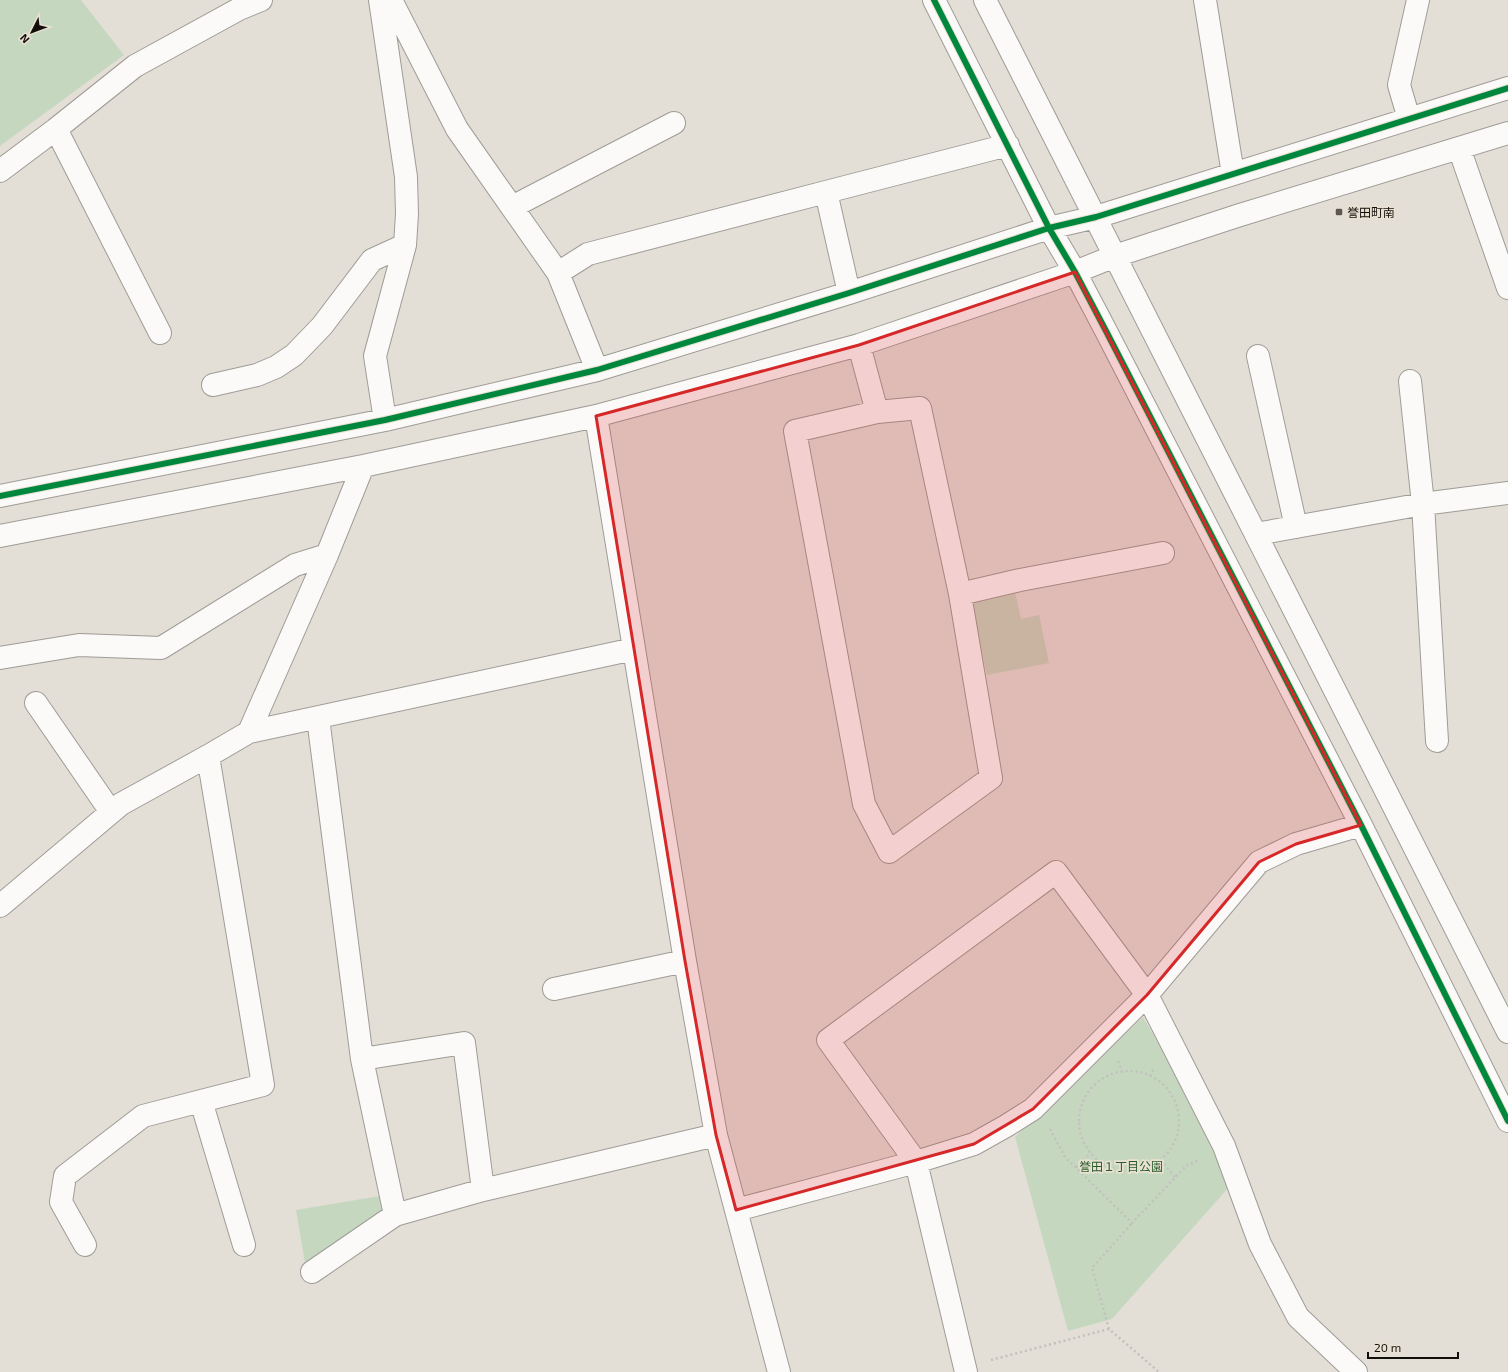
<svg xmlns="http://www.w3.org/2000/svg" width="1508" height="1372" viewBox="0 0 1508 1372" font-family="'Exo 2','Noto Sans JP',sans-serif">
	<style>
		.green { fill: #c6d7c0 }
		.lines { fill: none; stroke-linecap: round; stroke-linejoin: round }
		.minor-casing { stroke: #9f9c96; stroke-width: 24 }
		.path { stroke: #c2c1be; stroke-width: 2.5; stroke-dasharray: 2 3; stroke-linecap: butt }
		.minor { stroke: #fbfaf9; stroke-width: 22 }
		.cycleway-casing { stroke: #e8e1d2; stroke-width: 8 }
		.cycleway { stroke: #00873e; stroke-width: 6 }
		.marked { fill: #d62828; fill-opacity: 0.2; stroke: #d62828; stroke-width: 3; stroke-linejoin: round }
		.poi-dot { fill: #5b5852; stroke: #e8e1d2; stroke-width: 1.5 }
		.labels { text-anchor: middle; dominant-baseline: central; stroke-width: 3.5; stroke-linejoin: round; paint-order: stroke }
		.poi-label { font-size: 12px; fill: #120f0a; stroke: #e8e1d2; text-anchor: start }
		.park-label { font-size: 12px; fill: #2a5d2d; stroke: #e8e1d2 }
	</style>
	<rect width="100%" height="100%" fill="#e3dfd7"/>
	<path class="green" d="M0 0H81L124 55 0 146Z
		M1015 592 1021 619 1039 615 1049 663 987 675 971 601Z
		M1143 1017 1213 1137 1229 1187 1112 1319 1068 1331 1015 1137Z
		M386 1195 388 1210 305 1263 296 1210Z"/>
	<g class="lines">
		<g class="minor-casing">
			<path id="minor" d="M380 0 406 177 407 214 405 245 375 356 385 420
				M391 0 457 129 558 273 597 370
				M934 0 1049 228 1075 272 1106 331 1361 825 1508 1121
				M985 0 1508 1032
				M1205 0 1233 174
				M1409 119 1399 85 1418 0
				M56 129 160 333
				M1459 148 1508 288
				M0 171 56 129 135 66 239 9 261 0
				M826 192 1008 145
				M512 207 674 123
				M558 273 588 254 826 192 849 293
				M859 345 877 412
				M1258 356 1296 527
				M1410 381 1423 504 1437 741
				M213 385 257 375 276 367 294 355 322 326 372 260 405 245
				M920 408 960 594 991 778 889 852 864 804 795 431 877 412Z
				M596 416 685 961 716 1135 779 1372
				M0 496 385 420 597 370 849 293 1049 228 1096 217 1508 88
				M1256 534 1423 504 1508 493
				M0 536 363 466 596 416 859 345 1075 272 1115 256 1240 215 1508 133
				M960 594 1020 580 1163 553
				M0 658 79 645 161 648 295 565 327 555
				M36 703 111 812
				M318 718 362 1059 395 1215
				M249 732 327 555 363 466
				M0 906 121 804 208 756 249 732 634 649
				M554 989 685 961
				M362 1059 464 1043 483 1190
				M201 1101 244 1245
				M736 1210 916 1162 974 1144 1006 1126 1033 1109 1147 995 1259 862 1296 844 1361 825
				M85 1245 61 1202 65 1176 143 1116 263 1085 208 756
				M312 1272 395 1215 483 1190 716 1135
				M966 1372 916 1162 828 1040 1056 872 1147 995 1224 1146 1260 1244 1298 1317 1356 1372"/>
		</g>
		<path class="path" d="M1118 1061 1122 1071
			M1079 1121a50 50 0 1 1 100 0a50 50 0 1 1-100 0Z
			M1150 1076 1154 1068
			M1050 1129 1065 1157 1132 1223 1187 1165 1200 1160
			M1161 1160 1175 1177
			M1076 1167 1091 1153
			M1109 1329 1092 1268 1132 1223
			M991 1360 1109 1329 1159 1372"/>
		<use href="#minor" class="minor"/>
		<g class="cycleway-casing">
			<path id="cycleway" d="M934 0 1049 228 1075 272 1106 331 1361 825 1508 1121
				M0 496 385 420 597 370 849 293 1049 228 1096 217 1508 88"/>
		</g>
		<use href="#cycleway" class="cycleway"/>
	</g>
	<path class="marked" d="M1075 272 1361 825 1296 844 1259 862 1147 995 1033 1109 974 1144 736 1210 716 1135 685 961 596 416 859 345Z"/>
	<rect class="poi-dot" x="1335" y="208" width="8" height="8" rx="2"/>
	<g class="labels">
		<g class="poi-label">
			<text x="1347" y="212">誉田町南</text>
		</g>
		<g class="park-label">
			<text x="1121" y="1166">誉田１丁目公園</text>
		</g>
	</g>
	<g transform="translate(32 32) rotate(228)" stroke="#e8e1d2" stroke-width="3" paint-order="stroke">
	<path d="M0-3L7 15L0 10L-7 15Z" fill="#120f0a"/>
	<text y="-6" font-size="11" font-weight="bold" text-anchor="middle" fill="#120f0a">N</text>
	</g>
	<path d="M1368 1352v6h90v-6" fill="none" stroke="#120f0a" stroke-width="2"/>
	<text x="1374" y="1352" font-size="12" fill="#120f0a" stroke="#e8e1d2" stroke-width="3" paint-order="stroke">20 m</text>
</svg>
